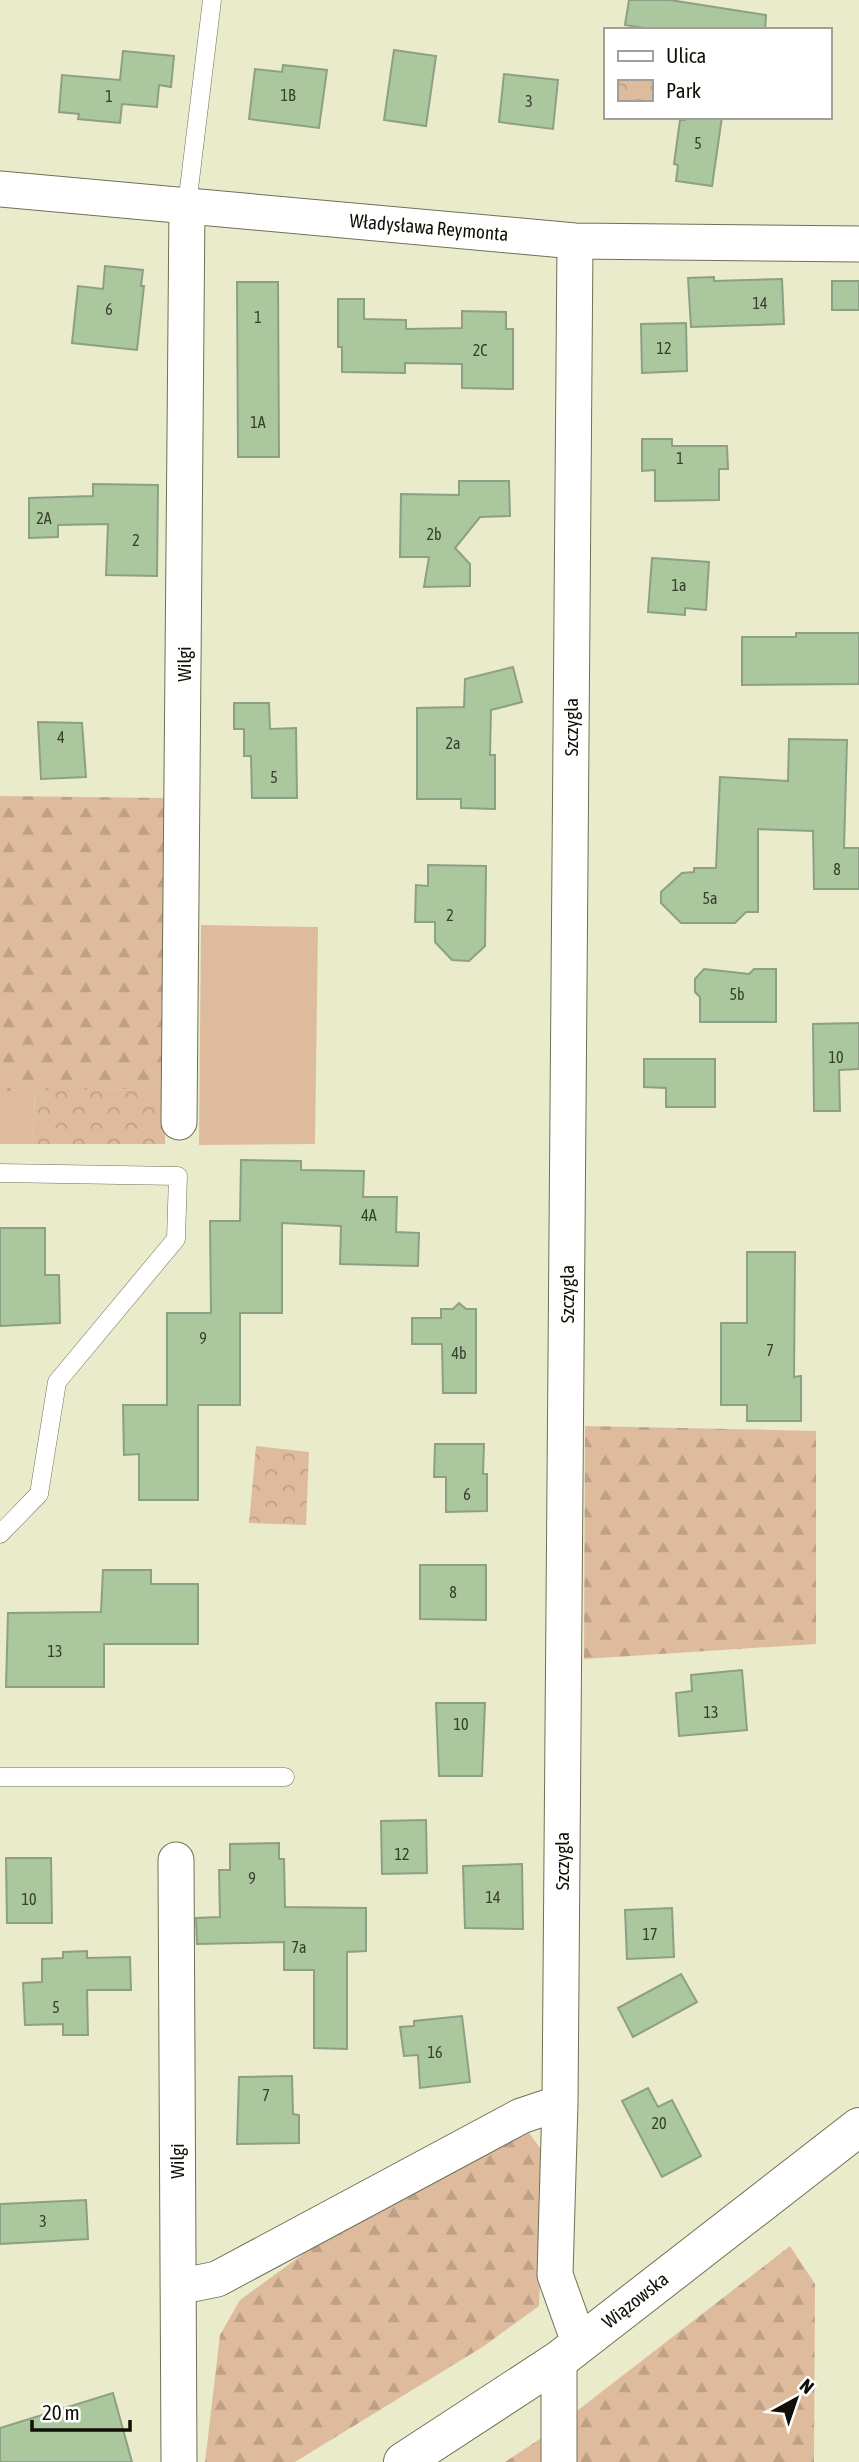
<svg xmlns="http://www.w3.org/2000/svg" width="859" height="2462" viewBox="0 0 859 2462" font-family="'Asap Condensed',sans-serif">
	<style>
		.grass { fill: #dfbb9e }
		.forest { fill: url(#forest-firs) }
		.park { fill: url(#park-crowns) }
		.building { fill: #abc79e; stroke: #8d9f85; stroke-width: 2 }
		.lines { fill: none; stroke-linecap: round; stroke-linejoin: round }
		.service-casing { stroke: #6f7155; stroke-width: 19 }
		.minor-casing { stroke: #6f7155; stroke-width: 37 }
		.secondary-casing { stroke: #6f7155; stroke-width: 40 }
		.service { stroke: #fff; stroke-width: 18 }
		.minor { stroke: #fff; stroke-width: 35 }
		.secondary { stroke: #fff; stroke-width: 38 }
		.labels { text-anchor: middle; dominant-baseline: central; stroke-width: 6; stroke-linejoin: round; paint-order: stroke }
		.number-label { font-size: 16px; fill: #373e2c }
		.street-label { font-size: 19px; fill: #101006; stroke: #fff }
	</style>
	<defs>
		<pattern id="forest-firs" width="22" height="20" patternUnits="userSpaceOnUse" patternTransform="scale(1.75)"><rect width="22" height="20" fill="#dfbb9e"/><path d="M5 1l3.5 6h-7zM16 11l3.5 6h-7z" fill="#bea087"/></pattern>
		<pattern id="park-crowns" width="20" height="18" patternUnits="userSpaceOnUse" patternTransform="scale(1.75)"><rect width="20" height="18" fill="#dfbb9e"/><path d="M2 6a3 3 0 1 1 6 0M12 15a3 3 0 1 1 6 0" fill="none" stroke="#bea087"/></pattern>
	</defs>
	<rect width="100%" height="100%" fill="#e9ebcb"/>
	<path class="grass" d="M201 925 318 927 315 1144 199 1145Z
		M35 1090 33 1144H0V1091Z"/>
	<path class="forest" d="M0 796 166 798V1089L0 1091Z
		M585 1426 816 1431V1644L584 1659Z
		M527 2130 545 2155 539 2306 484 2346 295 2462H205L220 2335 240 2300 321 2241Z
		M790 2246 815 2284 814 2462H573V2414Z
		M549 2433V2462H505Z"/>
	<path class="park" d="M166 1089 165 1144H33L35 1090Z
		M256 1446 309 1452 306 1525 249 1523Z"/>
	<path class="building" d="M629 0H670L766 15 765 30H656L625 25Z
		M394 50 436 56 426 126 384 120Z
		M123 51 174 56 171 87 159 85 157 107 122 104 120 123 78 119 79 114 59 112 62 75 120 80Z
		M283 65 327 70 319 128 249 119 255 69 282 72Z
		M504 74 558 80 553 129 499 122Z
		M685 117H722L712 186 676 181 678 165 674 164 680 120H685Z
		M105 266 143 270 141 286H144L137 350 72 343 78 286 103 289Z
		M714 277V281L782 279 784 324 691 327 688 278Z
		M832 281H859V310H832Z
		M237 282H278L279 457H238Z
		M338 299H364V319L406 320V329L462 328V311L506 312V329H513V389L462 388V364L405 363V373L342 372V347H338Z
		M686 323 687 371 642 373 641 324Z
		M642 439H672V446H727L728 469H719V500L655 501V470L642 471Z
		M459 481H509L510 516 480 517 455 548 470 564V586L424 587 429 557H400L401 494 459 495Z
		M93 484 158 485 157 576 106 575 108 524 58 525V537L29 538V498L93 496Z
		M652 558 709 562 706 610 685 608V615L648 612Z
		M796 633H859V684L742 685V637H796Z
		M513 667 522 702 491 710 490 755H495V809L461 808V799H417V708L464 707 465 679Z
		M234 703H269L270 729 296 728 297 798H252L251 756H244V729H234Z
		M38 722 82 723 86 777 41 779Z
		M789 739 847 740 844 848H859V889H814L813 831 758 829V912H746L735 923H681L661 903V892L682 873 694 872V868H716L720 777 788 781Z
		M428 865 486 866 485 946 469 961 452 960 435 942V922H415L416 885 428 886Z
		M704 969 749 974 754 969H776V1022H700V997L695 992V979Z
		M859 1023V1069L839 1070 840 1111H814L813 1024Z
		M644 1059H715V1107H666V1088L644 1087Z
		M241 1160 301 1161V1170L364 1171 363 1197H397L396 1232 419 1233 418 1266 340 1264 341 1226 282 1223V1313H240V1405H198V1500H139V1454L124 1455 123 1405H167V1313H211L210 1221H240Z
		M0 1228H45V1275H59L60 1323 0 1326Z
		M747 1252H795L794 1377 801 1376V1421H747V1405H721V1323H747Z
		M459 1303 466 1309H476V1393H443L442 1344H412V1318H441V1309H453Z
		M435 1444H484L483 1474H487V1511L446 1512V1477H434Z
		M420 1565H486V1620L420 1619Z
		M103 1570H151V1584H198V1644H104V1687H6L8 1613 101 1612Z
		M742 1670 747 1730 679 1736 676 1693 692 1691 691 1675Z
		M436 1703H485L482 1776H439Z
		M426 1820 427 1873 382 1874 381 1821Z
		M279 1843V1859H284L285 1907 366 1908V1951L347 1952V2049L314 2048V1970H284V1942L197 1944 196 1918 220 1917 219 1870H230V1844Z
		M6 1858H51L52 1923H7Z
		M522 1864 523 1929 465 1928 463 1866Z
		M672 1908 674 1957 627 1959 625 1910Z
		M87 1951V1958L130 1957 131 1990H87L88 2035H63V2024L25 2025 23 1983 42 1982V1959L63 1958V1952Z
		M681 1974 697 2002 633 2037 618 2008Z
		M462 2016 470 2082 420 2088 418 2055 404 2056 400 2027 414 2026V2021Z
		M292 2076 293 2114 299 2115V2143L237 2144 239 2077Z
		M648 2088 658 2107 672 2100 701 2156 662 2177 622 2101Z
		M86 2200 88 2239 0 2244V2204Z
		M113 2393 132 2462H0V2428Z"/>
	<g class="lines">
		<g class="service-casing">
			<path id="service" d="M187 205 212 0
				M0 1173 178 1176 176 1239 57 1382 39 1494 0 1534
				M0 1777H285"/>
		</g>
		<g class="minor-casing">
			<path id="minor" d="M0 189 575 241 859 244
				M575 241 560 2103 555 2275 579 2342
				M179 1122 187 205
				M176 1860 179 2462
				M178 2287 217 2279 521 2116 560 2103
				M559 2462V2360"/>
		</g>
		<g class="secondary-casing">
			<path id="secondary" d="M403 2462 559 2360 859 2127"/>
		</g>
		<use href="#service" class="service"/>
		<use href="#minor" class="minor"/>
		<use href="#secondary" class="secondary"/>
	</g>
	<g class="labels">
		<g class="number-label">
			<text x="288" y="95">1B</text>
			<text x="109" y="96">1</text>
			<text x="529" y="101">3</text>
			<text x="698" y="143">5</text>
			<text x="760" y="303">14</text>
			<text x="109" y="309">6</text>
			<text x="258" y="317">1</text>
			<text x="664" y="348">12</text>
			<text x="480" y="350">2C</text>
			<text x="258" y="422">1A</text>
			<text x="680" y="458">1</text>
			<text x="44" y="518">2A</text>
			<text x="434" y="534">2b</text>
			<text x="136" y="540">2</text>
			<text x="679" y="585">1a</text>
			<text x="61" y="737">4</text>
			<text x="453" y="743">2a</text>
			<text x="274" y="777">5</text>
			<text x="837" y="869">8</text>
			<text x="710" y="898">5a</text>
			<text x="450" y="915">2</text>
			<text x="737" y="994">5b</text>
			<text x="836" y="1057">10</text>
			<text x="369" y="1215">4A</text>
			<text x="203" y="1338">9</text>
			<text x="770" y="1350">7</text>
			<text x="459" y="1353">4b</text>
			<text x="467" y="1494">6</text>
			<text x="453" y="1592">8</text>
			<text x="55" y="1651">13</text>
			<text x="711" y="1712">13</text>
			<text x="461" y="1724">10</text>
			<text x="402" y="1854">12</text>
			<text x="252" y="1878">9</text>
			<text x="493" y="1897">14</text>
			<text x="29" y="1899">10</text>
			<text x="650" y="1934">17</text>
			<text x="299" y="1947">7a</text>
			<text x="56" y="2007">5</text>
			<text x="435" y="2052">16</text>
			<text x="266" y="2095">7</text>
			<text x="659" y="2123">20</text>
			<text x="43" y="2221">3</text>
		</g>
		<g class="street-label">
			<text transform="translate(429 227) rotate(5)">Władysława Reymonta</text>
			<text transform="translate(184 664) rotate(-90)">Wilgi</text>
			<text transform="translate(571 727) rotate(-90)">Szczygla</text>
			<text transform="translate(567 1294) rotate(-90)">Szczygla</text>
			<text transform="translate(562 1861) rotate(-90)">Szczygla</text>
			<text transform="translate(177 2161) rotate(-90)">Wilgi</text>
			<text transform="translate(635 2300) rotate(-38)">Wiązowska</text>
		</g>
	</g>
	<rect x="604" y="28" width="228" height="91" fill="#ffffff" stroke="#9f9f9b" stroke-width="2"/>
	<rect x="618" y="51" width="35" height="10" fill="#ffffff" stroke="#9f9f9b" stroke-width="2"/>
	<text x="666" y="63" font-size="21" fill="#101006">Ulica</text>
	<rect x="618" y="80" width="35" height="21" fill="url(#park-crowns)" stroke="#9f9f9b" stroke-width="2"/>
	<text x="666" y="98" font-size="21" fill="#101006">Park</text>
	<g transform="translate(796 2399) rotate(40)" stroke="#ffffff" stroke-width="5" paint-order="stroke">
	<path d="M0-5L12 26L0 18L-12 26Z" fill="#101006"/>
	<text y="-10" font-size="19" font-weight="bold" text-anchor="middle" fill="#101006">N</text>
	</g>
	<path d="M32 2420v10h98v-10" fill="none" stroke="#101006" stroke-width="3.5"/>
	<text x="42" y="2420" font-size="21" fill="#101006" stroke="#ffffff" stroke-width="5" paint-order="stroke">20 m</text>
</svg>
